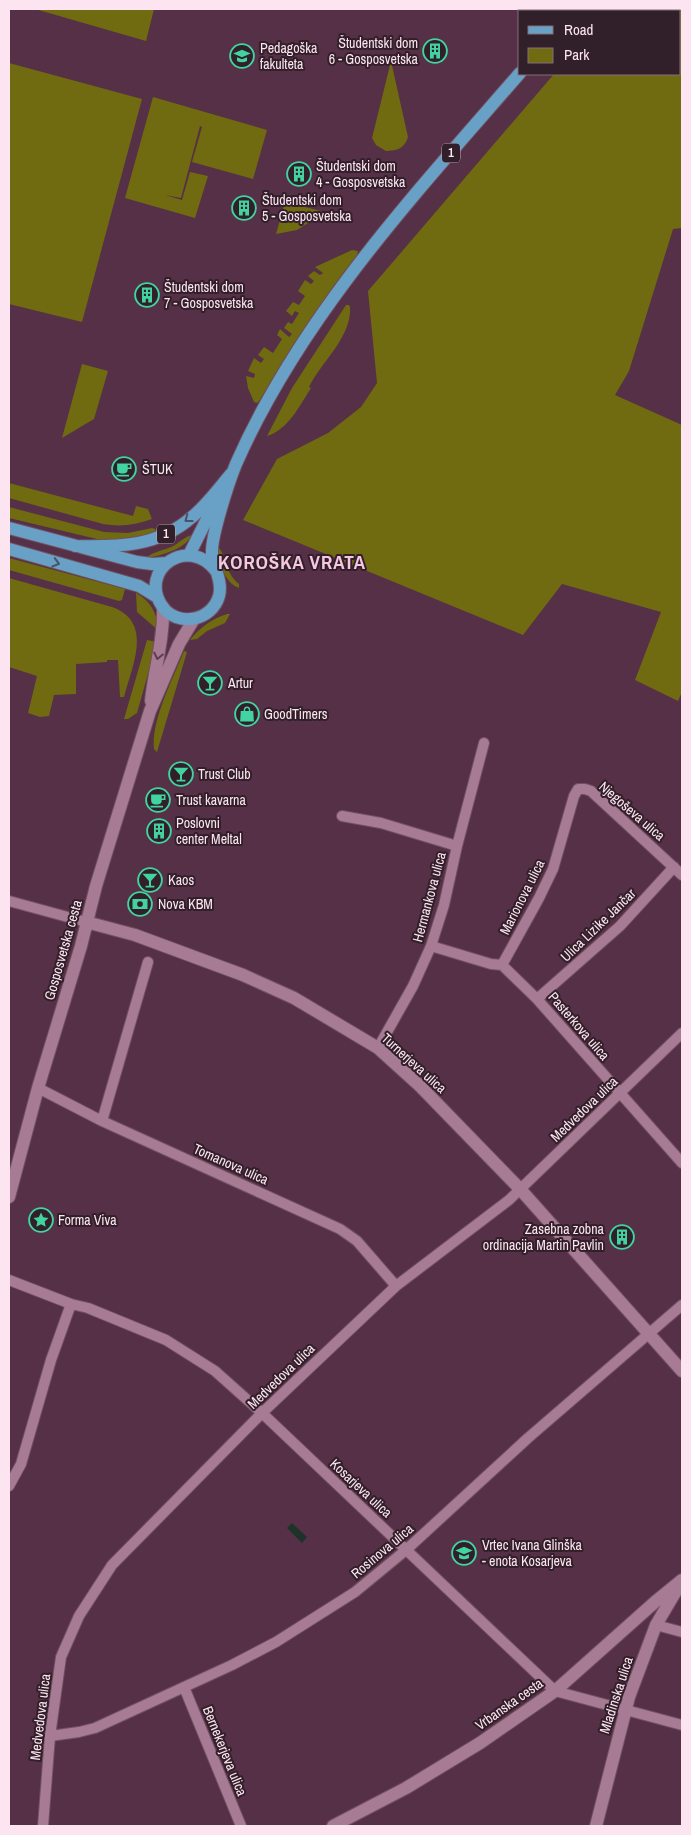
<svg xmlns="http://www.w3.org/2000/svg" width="691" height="1835" viewBox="0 0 691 1835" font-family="'Archivo Narrow',sans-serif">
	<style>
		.green { fill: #706a11 }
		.water { fill: #1d3329 }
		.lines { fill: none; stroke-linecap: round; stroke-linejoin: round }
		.minor-casing { stroke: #715063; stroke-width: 12 }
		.tertiary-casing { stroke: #715063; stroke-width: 14 }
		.primary-casing { stroke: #715063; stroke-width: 14 }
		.minor { stroke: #a77b93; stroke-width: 10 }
		.tertiary { stroke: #a77b93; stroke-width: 12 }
		.primary { stroke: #68a1c5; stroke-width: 12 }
		.oneway { stroke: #475367 }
		.oneway2 { stroke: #5a3f4e }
		.labels { text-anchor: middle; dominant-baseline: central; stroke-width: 4; stroke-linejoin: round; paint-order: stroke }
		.shield { fill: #311f29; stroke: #c0a9b5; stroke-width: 1 }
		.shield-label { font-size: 12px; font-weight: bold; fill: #fde4f1 }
		.poi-label { font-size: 14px; fill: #fde4f1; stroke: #311f29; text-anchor: start }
		.street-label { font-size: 14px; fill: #fde4f1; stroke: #311f29 }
		.district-label { font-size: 19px; font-weight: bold; letter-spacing: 1px; fill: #f7c6e0; stroke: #311f29 }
	</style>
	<rect width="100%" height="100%" fill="#563046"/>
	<path class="green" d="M35 9H154L146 41Z
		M609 9H682V228L673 229 629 371 615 395 682 425V692L678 701 635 680 661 612 562 584 523 635 243 520 277 459 328 433 361 407 377 383 368 291 554 74H680V11H607Z
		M391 61 408 137C405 148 397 151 386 151L376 145 372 138Z
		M9 63 142 99 82 322 9 304Z
		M153 97 267 130 253 179 192 162 202 127 200 126 181 198 165 195 182 200 190 172 208 176 195 218 125 198Z
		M285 202 325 212 297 230 276 234Z
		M352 250 358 251 357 255C321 301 289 349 260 400L257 403 254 402 248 388 246 376 254 378 255 374 248 371 254 358 261 363 264 359 258 355 264 347 273 353 282 339 277 335 280 329 289 337 292 334 284 328 288 322 292 324 299 313 295 311 292 316 286 311 293 302 299 305 305 296 298 291 305 280 311 284 314 281 308 276 314 271 320 275 323 273 315 267Z
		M346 305H349L350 307C352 337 322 361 309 387L311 388C300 405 288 430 267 436L292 388Z
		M82 364 108 371 94 419 62 438Z
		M9 483 133 516 136 506 148 509 152 519C135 525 121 527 103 524L9 498Z
		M9 507 104 532 128 533 152 528 155 529 157 534 143 538 101 540 9 518Z
		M192 535C185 549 161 556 146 558 153 551 167 550 175 545 181 541 185 537 192 535Z
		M217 546C227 554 224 572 239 584V588C224 583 218 560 217 546Z
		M9 558 125 589 122 600 119 601 9 570Z
		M9 578 112 607C154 622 132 666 124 697H120L118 660H107V662L76 664V694L54 695 49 716 40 717 28 713 37 676 9 667Z
		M136 593C152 602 157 614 159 631L137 612Z
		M227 614H230L225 623 207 631 197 639 190 640C200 627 212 619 227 614Z
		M147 640 157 642 137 713 128 719H124Z
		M184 651 187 652 157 752 154 749C151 720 173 679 184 651Z"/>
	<path class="water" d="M292 1523 307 1537 302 1543 287 1528Z"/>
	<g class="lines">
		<g class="minor-casing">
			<path id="minor" d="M342 816 381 823 457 846
				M9 901 86 922
				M431 946 491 964 502 965 537 999 682 1163
				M502 965 539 898 553 869 574 796 578 789H585L591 791 682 875
				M537 999 620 926 674 867
				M378 1048 413 986 431 946 444 905 457 846 484 743
				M38 1088 102 1121 340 1229 357 1241 396 1286
				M102 1121 148 962
				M9 1280 71 1304 88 1308 166 1340 215 1371 262 1413 555 1691 682 1725
				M9 1486 21 1464 51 1360 71 1304
				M656 1625 682 1632
				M184 1687 241 1826
				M50 1736 79 1732 95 1728 232 1665 276 1642 355 1592 406 1550 528 1438 682 1305
				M43 1826 50 1736 61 1657 79 1616 112 1565 262 1413 396 1286 509 1200 682 1033"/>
		</g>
		<g class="tertiary-casing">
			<path id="tertiary" d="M151 701C154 670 164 640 163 607
				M86 922 135 935 243 975 294 998 378 1048 420 1086 520 1189 682 1371
				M9 1197 38 1088 81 946 96 886 150 711 179 644 194 619
				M333 1826 406 1788 480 1743 555 1691 655 1602 682 1580
				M596 1826 629 1697 656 1625 679 1586"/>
		</g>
		<g class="primary-casing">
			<path id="primary" d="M573 11 575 9
				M9 528 137 562 152 564 167 563
				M75 546C118 547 158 547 192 517 207 505 219 488 231 474
				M9 549 139 586 157 597
				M189 555 218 497
				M216 571C188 534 138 570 162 606 177 628 212 621 219 596 223 581 213 567 212 553 211 536 229 481 236 464 301 316 415 194 520 73"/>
		</g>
		<use href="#minor" class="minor"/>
		<use href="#tertiary" class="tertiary"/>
		<use href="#primary" class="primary"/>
	</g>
	<defs><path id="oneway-chevron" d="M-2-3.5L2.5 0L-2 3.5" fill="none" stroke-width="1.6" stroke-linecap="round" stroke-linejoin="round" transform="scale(1.25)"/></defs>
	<g class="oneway">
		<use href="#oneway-chevron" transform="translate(188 519) rotate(143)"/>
		<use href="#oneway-chevron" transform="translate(56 563) rotate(16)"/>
	</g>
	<use class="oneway2" href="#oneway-chevron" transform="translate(158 656) rotate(102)"/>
	<defs>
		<g id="building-ring" transform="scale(1.25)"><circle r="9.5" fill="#311f29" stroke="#41d4a1" stroke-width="1.5"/><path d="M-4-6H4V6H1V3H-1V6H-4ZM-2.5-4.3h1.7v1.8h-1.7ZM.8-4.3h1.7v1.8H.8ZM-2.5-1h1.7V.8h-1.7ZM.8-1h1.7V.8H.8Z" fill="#41d4a1"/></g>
		<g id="university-ring" transform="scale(1.25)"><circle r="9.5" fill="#311f29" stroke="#41d4a1" stroke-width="1.5"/><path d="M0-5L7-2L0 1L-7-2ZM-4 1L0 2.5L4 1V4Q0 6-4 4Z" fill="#41d4a1"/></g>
		<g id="cafe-ring" transform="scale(1.25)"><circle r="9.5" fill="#311f29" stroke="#41d4a1" stroke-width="1.5"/><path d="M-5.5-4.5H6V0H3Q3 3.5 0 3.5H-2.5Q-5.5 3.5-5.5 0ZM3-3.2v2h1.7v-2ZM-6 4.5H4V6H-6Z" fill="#41d4a1"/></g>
		<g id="bar-ring" transform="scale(1.25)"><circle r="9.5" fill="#311f29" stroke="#41d4a1" stroke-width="1.5"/><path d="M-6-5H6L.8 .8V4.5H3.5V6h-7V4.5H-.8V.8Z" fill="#41d4a1"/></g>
		<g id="shop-ring" transform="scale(1.25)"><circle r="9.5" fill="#311f29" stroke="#41d4a1" stroke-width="1.5"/><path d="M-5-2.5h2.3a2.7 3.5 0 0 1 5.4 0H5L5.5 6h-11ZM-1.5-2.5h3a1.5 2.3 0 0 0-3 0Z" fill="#41d4a1"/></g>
		<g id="bank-ring" transform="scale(1.25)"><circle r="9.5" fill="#311f29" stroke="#41d4a1" stroke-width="1.5"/><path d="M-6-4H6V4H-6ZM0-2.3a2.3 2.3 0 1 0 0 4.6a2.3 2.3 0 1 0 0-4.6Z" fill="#41d4a1"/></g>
		<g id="sight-ring" transform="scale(1.25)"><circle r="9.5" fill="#311f29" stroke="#41d4a1" stroke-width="1.5"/><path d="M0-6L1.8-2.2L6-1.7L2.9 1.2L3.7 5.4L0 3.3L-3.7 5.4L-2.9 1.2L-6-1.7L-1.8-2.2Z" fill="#41d4a1"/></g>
		<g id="school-ring" transform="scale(1.25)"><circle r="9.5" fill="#311f29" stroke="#41d4a1" stroke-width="1.5"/><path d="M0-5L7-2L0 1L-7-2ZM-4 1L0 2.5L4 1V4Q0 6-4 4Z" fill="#41d4a1"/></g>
	</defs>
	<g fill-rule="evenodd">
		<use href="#building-ring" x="435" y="51"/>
		<use href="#university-ring" x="242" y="56"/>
		<use href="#building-ring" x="299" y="174"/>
		<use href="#building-ring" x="244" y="208"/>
		<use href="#building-ring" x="147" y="295"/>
		<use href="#cafe-ring" x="124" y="469"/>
		<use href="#bar-ring" x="210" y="683"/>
		<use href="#shop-ring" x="247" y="714"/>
		<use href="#bar-ring" x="181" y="774"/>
		<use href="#cafe-ring" x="158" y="800"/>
		<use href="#building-ring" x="159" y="831"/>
		<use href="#bar-ring" x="150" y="880"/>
		<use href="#bank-ring" x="140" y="904"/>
		<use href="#sight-ring" x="41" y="1220"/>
		<use href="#building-ring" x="622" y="1237"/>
		<use href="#school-ring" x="464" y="1553"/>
	</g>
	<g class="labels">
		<g class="shield">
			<rect x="442" y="143.5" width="18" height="19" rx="4"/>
			<rect x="157" y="524.5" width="18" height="19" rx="4"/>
		</g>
		<g class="shield-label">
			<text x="451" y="153">1</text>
			<text x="166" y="534">1</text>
		</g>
		<g class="poi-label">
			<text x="418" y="43" text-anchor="end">Študentski dom<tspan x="418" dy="16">6 - Gosposvetska</tspan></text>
			<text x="260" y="48">Pedagoška<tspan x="260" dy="16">fakulteta</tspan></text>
			<text x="316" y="166">Študentski dom<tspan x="316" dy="16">4 - Gosposvetska</tspan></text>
			<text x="262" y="200">Študentski dom<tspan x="262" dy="16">5 - Gosposvetska</tspan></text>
			<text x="164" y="287">Študentski dom<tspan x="164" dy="16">7 - Gosposvetska</tspan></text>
			<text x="142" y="469">ŠTUK</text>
			<text x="228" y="683">Artur</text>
			<text x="264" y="714">GoodTimers</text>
			<text x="198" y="774">Trust Club</text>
			<text x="176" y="800">Trust kavarna</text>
			<text x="176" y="823">Poslovni<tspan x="176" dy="16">center Meltal</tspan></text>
			<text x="168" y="880">Kaos</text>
			<text x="158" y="904">Nova KBM</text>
			<text x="58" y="1220">Forma Viva</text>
			<text x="604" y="1229" text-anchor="end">Zasebna zobna<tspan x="604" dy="16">ordinacija Martin Pavlin</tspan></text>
			<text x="482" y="1545">Vrtec Ivana Glinška<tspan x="482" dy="16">- enota Kosarjeva</tspan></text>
		</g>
		<g class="street-label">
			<text transform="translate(632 811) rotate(41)">Njegoševa ulica</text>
			<text transform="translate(429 897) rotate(-75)">Hermankova ulica</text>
			<text transform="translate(522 897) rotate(-63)">Marionova ulica</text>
			<text transform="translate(598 925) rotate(-44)">Ulica Lizike Jančar</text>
			<text transform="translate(63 950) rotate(-74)">Gosposvetska cesta</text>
			<text transform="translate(579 1026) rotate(49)">Pasterkova ulica</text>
			<text transform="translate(414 1063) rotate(42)">Turnerjeva ulica</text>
			<text transform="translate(584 1109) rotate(-44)">Medvedova ulica</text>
			<text transform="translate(231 1164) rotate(24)">Tomanova ulica</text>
			<text transform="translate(281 1376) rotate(-44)">Medvedova ulica</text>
			<text transform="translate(361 1488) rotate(43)">Kosarjeva ulica</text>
			<text transform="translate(382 1551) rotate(-40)">Rosinova ulica</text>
			<text transform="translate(616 1695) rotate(-72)">Mladinska ulica</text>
			<text transform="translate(509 1704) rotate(-35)">Vrbanska cesta</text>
			<text transform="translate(40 1717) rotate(-83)">Medvedova ulica</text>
			<text transform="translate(225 1751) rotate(68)">Bernekerjeva ulica</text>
		</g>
		<g class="district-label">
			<text x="292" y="562">KOROŠKA VRATA</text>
		</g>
	</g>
	<rect width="691" height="1835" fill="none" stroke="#fde4f1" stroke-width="20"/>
	<rect x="518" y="10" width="162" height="65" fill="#311f29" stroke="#836e79"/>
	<rect x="528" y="26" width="25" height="8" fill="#68a1c5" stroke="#836e79"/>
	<text x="564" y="35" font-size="15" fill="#fde4f1">Road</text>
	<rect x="528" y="48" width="25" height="15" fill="#706a11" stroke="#836e79"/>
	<text x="564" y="60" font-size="15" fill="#fde4f1">Park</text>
</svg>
